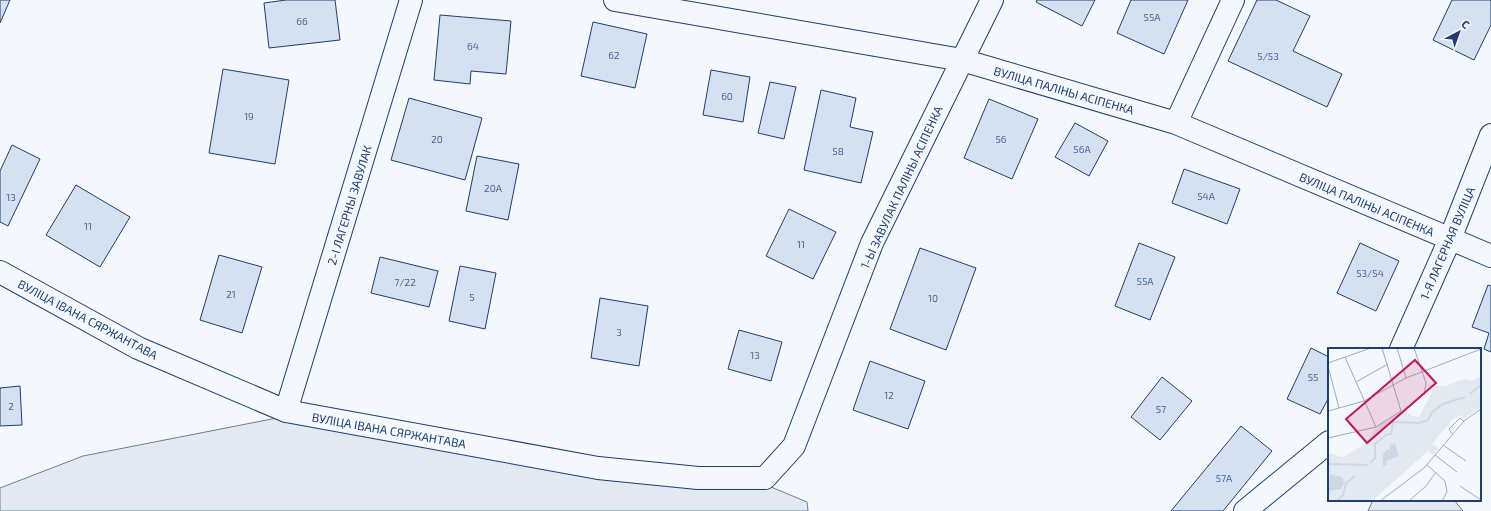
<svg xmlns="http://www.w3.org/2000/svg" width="1491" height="511" viewBox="0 0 1491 511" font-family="'Exo 2',sans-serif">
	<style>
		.green { fill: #e3e9f0; stroke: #687fa3 }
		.building { fill: #d5e0f0; stroke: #1d3f73 }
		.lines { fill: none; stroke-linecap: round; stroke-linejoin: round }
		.street-casing { stroke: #1d3f73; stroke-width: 24 }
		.street { stroke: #f4f7fb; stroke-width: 22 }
		.labels { text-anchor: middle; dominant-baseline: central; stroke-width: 3; stroke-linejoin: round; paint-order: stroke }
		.number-label { font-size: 10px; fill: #4b6792 }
		.street-label { font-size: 12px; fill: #1d3f73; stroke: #f4f7fb }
		.inset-river { fill: none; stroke: #cfd7e4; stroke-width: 2 }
		.inset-road { fill: none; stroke: #9eadc5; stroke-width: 1 }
		.view { fill: #c2185b; fill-opacity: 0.15; stroke: #c2185b; stroke-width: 2 }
		.inset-edge { fill: none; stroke: #1d3f73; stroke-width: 2 }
	</style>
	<rect width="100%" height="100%" fill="#f4f7fb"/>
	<path class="green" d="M328 408 567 454 747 477 807 502 808 511H0V488L83 456Z
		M1373 500H1454L1463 511H1368Z"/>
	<path class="building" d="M0 0H10L0 23Z
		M286 0H335L340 40 269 48 264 3Z
		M1037 0H1095L1082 26 1036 2Z
		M1131 0H1188L1164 54 1117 33Z
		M1257 0H1276L1310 16 1293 51 1342 74 1327 107 1228 61Z
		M1452 0H1491V25L1474 60 1433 40Z
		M440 15 511 21 506 74 471 71 470 84 434 80Z
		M593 22 647 34 635 88 581 76Z
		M223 69 289 80 275 164 209 153Z
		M711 70 750 77 743 122 703 115Z
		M770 82 796 87 784 139 758 133Z
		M821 90 856 98 850 127 873 132 861 183 804 170Z
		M409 98 482 118 465 180 391 160Z
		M989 99 1038 119 1012 179 964 158Z
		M1075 123 1108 141 1089 176 1055 157Z
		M12 145 40 159 8 226 0 222V171Z
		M477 156 519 164 508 220 466 211Z
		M1184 169 1240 189 1227 224 1172 203Z
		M76 185 130 217 100 267 46 235Z
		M789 209 836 232 813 279 766 256Z
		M1139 243 1175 257 1150 320 1115 306Z
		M1360 243 1399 261 1376 311 1337 293Z
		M920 248 976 268 946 350 890 329Z
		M219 255 262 267 242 333 200 320Z
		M380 257 438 271 429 307 371 293Z
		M460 266 496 273 485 329 449 321Z
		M1488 285 1491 286V352L1484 349 1489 333 1472 327Z
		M600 298 648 306 639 366 591 358Z
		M739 330 782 342 771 381 728 369Z
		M1311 348 1329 357V397L1320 414 1287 399Z
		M870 361 925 381 908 429 853 410Z
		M1162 377 1192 401 1160 440 1131 417Z
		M20 386 22 425 0 426V388Z
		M1241 426 1272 451 1223 511H1171Z"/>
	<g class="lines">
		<g class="street-casing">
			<path id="street" d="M615 0 962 60 1176 123 1491 256
				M1176 123 1233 0
				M0 272 138 348 286 411 598 468 698 478H765L794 446 872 243 992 0
				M1401 349 1450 239 1491 135
				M286 411 411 0
				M1245 511 1329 442"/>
		</g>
		<use href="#street" class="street"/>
	</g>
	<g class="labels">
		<g class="number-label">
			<text x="1152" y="17">55А</text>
			<text x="302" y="21">66</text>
			<text x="473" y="46">64</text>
			<text x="614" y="55">62</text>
			<text x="1268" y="56">5/53</text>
			<text x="727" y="96">60</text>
			<text x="249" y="116">19</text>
			<text x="437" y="139">20</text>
			<text x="1001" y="139">56</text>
			<text x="1082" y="149">56А</text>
			<text x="838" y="151">58</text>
			<text x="493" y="188">20А</text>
			<text x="1206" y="196">54А</text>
			<text x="11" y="197">13</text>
			<text x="88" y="226">11</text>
			<text x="801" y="244">11</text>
			<text x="1370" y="273">53/54</text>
			<text x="1145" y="281">55А</text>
			<text x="405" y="282">7/22</text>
			<text x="231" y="294">21</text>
			<text x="472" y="297">5</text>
			<text x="933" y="298">10</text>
			<text x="619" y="332">3</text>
			<text x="755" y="355">13</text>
			<text x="1313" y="377">55</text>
			<text x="889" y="395">12</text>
			<text x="11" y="406">2</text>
			<text x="1161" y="409">57</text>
			<text x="1224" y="478">57А</text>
		</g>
		<g class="street-label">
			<text transform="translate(1064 90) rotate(16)">ВУЛІЦА ПАЛІНЫ АСІПЕНКА</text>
			<text transform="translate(901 187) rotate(-65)">1-Ы ЗАВУЛАК ПАЛІНЫ АСІПЕНКА</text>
			<text transform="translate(1367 204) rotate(23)">ВУЛІЦА ПАЛІНЫ АСІПЕНКА</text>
			<text transform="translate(349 205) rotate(-73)">2-І ЛАГЕРНЫ ЗАВУЛАК</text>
			<text transform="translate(1447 243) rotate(-67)">1-Я ЛАГЕРНАЯ ВУЛІЦА</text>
			<text transform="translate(88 319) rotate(28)">ВУЛІЦА ІВАНА СЯРЖАНТАВА</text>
			<text transform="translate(389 430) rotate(10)">ВУЛІЦА ІВАНА СЯРЖАНТАВА</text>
		</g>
	</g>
	<g transform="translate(1328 348)">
		<rect width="153" height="153" fill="#f4f7fb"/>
		<path d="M153 28V59L136 71 132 67 124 72 104 96 110 100 105 107 100 103 44 153H0V105L15 109 24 104 38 95 50 77 72 64 76 62 84 68 91 69 103 46 101 37 117 38 136 31 144 33ZM62 99 70 108 55 114 57 113 56 105 59 101 62 103Z" fill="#e3e9f0" fill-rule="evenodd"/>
		<path d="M67 96 71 108 58 113 59 117 55 118V106L59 101 62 102V97ZM2 126 14 129 16 135 13 141 0 143Z" fill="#cfd7e4"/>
		<path class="inset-river" d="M142 46 153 37M42 115 47 110V96L59 86H63L65 74 91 75 100 72 104 64 115 56 137 49M0 116 40 117M9 153 15 147 18 135 27 128"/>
		<path class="inset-road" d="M69 0 78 30M86 0 98 35 96 47M17 9 48 79M0 15 43 0M0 18 11 60M28 34 60 16M0 63 36 53 78 30 153 1M124 86 121 81 132 70 136 73M0 90 48 79 73 63 54 0M115 97 138 113M107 107 129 124M99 117 117 133 119 144 114 153M132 138 153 152M52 153 96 120 136 73 153 61M81 153 98 138 108 124"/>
		<path class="view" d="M87 12 108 35 39 95 18 71Z"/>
		<rect width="153" height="153" class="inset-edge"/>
	</g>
	<g transform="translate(1459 32) rotate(41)" stroke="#f4f7fb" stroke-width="3" paint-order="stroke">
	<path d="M0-3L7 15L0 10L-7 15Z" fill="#1d3f73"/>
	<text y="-6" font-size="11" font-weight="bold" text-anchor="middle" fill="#1d3f73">С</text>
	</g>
</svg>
